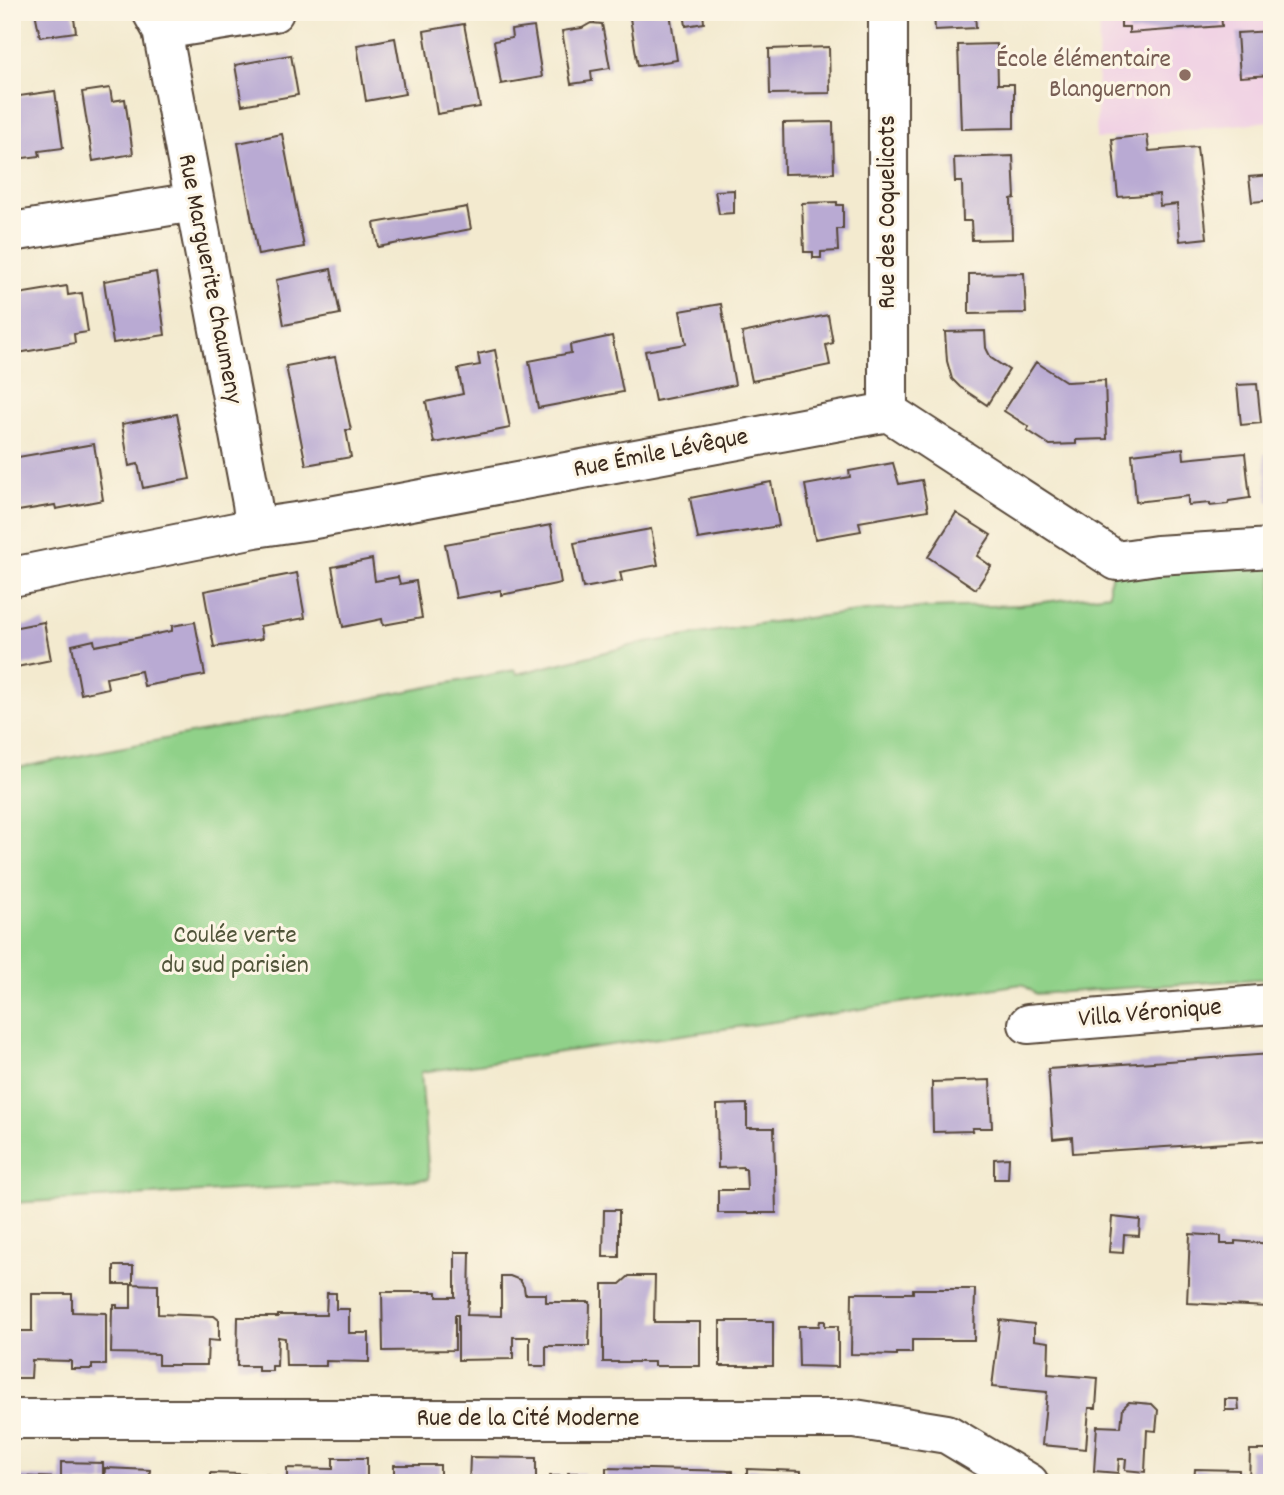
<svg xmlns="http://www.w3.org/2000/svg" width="1284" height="1495" viewBox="0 0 1284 1495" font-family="Dekko,sans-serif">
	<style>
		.built { fill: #f0d0e4 }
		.green { fill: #90d189; stroke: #667e54; stroke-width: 2 }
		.building { fill: #b9aad3 }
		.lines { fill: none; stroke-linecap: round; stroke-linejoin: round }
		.minor-casing { stroke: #574739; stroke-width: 42 }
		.minor { stroke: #fff; stroke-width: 38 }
		.education-dot { fill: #8d6e63; stroke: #fcf5e5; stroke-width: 2.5 }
		.labels { text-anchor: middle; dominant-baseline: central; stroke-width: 6; stroke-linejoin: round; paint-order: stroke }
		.education-label { font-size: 26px; fill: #785e54; stroke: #fcf5e5; text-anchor: end }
		.street-label { font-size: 26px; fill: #3b2a1e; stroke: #fcf5e5 }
		.park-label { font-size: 26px; fill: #505439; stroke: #fcf5e5 }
	</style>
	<rect width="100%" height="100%" fill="#fcf5e5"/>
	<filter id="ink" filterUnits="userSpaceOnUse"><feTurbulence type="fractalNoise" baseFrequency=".0143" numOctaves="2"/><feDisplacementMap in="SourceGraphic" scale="14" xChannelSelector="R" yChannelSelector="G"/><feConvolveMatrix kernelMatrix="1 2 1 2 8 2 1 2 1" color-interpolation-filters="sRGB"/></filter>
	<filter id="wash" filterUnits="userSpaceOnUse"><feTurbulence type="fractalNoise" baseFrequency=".00686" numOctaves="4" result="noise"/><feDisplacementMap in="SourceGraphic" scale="28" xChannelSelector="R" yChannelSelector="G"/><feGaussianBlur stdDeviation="1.57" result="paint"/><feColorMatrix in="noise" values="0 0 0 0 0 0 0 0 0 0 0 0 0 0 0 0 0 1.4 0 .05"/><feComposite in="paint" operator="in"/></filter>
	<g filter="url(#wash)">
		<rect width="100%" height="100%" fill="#f3eacf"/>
		<path class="built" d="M1097 12H1272V121L1096 139 1099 29Z"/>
		<path class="green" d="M1272 559V978L1036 994 1022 984 829 1014 421 1072 429 1179 12 1203V769L515 670 517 674 634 645 764 623 875 610 1019 605 1109 594V583L1114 571Z"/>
		<g id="blocks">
			<path class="building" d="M35 12H73L76 32 40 37Z
				M629 12H670L677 60 638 66Z
				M684 12H703L704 23 686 26Z
				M934 12H975L976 28 935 30Z
				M1127 12H1221L1222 26 1129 33V27H1121V16L1127 15Z
				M591 23 602 24 610 68 591 71 592 81 571 84 562 31 582 28Z
				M464 24 480 107 437 114 424 31Z
				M534 27 542 77 501 84 494 41 512 38 511 30Z
				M1272 31V75L1240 77 1237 33Z
				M395 38 405 94 366 101 357 45Z
				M997 44 998 84H1014V128L961 129 958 45Z
				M829 47 830 93 770 94 769 49Z
				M291 55 298 95 242 105 235 65Z
				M110 88 112 101 125 99 133 154 93 161 82 92Z
				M55 91 63 148 39 151 40 156 15 159V155L12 156V97Z
				M833 122 834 173 784 174 783 123Z
				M282 134 304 247 258 255 238 143Z
				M1147 135 1149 151 1197 147 1207 238 1180 241 1177 204 1160 206 1159 194 1118 197 1112 139Z
				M1013 156 1015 198 1011 199 1012 239 972 240 971 221H963L962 182H955L954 158Z
				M1272 175V200L1252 202 1249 177Z
				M734 190V213L719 214 715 191Z
				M837 202V205H843V229H837L838 251 821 252V258H813V252H804L802 203Z
				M467 207 471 229 378 247 374 223Z
				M331 269 340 314 284 325 276 280Z
				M156 272 165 335 113 343 104 281Z
				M1024 273 1026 313 969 314V274Z
				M67 286 68 295 82 293 88 332 74 334 75 343 12 354V295Z
				M721 304 735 385 655 401 645 351 686 344 680 311Z
				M828 315 833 343 826 345 830 365 752 381 742 333Z
				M985 331 986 348 991 358 1009 370 987 405 960 387 952 379 947 361 945 332Z
				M612 336 623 392 538 408 529 361 571 353 570 345Z
				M495 350 510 428 434 443 426 402 463 394 458 369 480 365 478 354Z
				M335 357 351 430H346L351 457 306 465 286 366Z
				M1036 362 1067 382 1105 380 1107 439 1076 440V444L1050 445 1027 430 1029 427 1004 411Z
				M1257 384 1261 423 1241 425 1237 385Z
				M177 414 190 479 143 488 138 464 129 466 122 424Z
				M94 444 103 500 56 509 55 505 12 512V458Z
				M1183 448 1184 459 1245 453 1250 498 1229 501 1228 504 1210 506V503L1188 505V496L1136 502 1132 454Z
				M1272 453V502H1268L1264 454Z
				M893 463 899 484 922 480 928 510 859 522 861 531 815 539 805 485 850 477 849 471Z
				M771 482 779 526 698 539 690 498Z
				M956 513 991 535 977 556 991 566 976 589 928 557Z
				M551 525 561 583 501 595V590L456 598 445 544Z
				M651 529 658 565 620 572 622 581 583 588 574 543Z
				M372 559 375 581 398 577 400 584 416 581 422 618 383 625 382 619 343 627 332 567Z
				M297 573 305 618 260 626 262 639 214 647 204 591Z
				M44 622 51 660 12 668V628Z
				M195 622 205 675 144 686 141 671 106 678 108 688 81 694 72 645 94 640 95 646 172 631V626Z
				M1272 1054V1140L1073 1153 1072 1137 1053 1139 1048 1069Z
				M990 1080 992 1128H972L973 1131 933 1132 932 1082Z
				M747 1104V1128H774L776 1213H718V1190H747L746 1169H743V1167L718 1168 717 1105Z
				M1009 1158 1008 1179H994V1159Z
				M604 1210H619V1257H603Z
				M1112 1217 1140 1220 1139 1236 1124 1235 1123 1253 1109 1252Z
				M1190 1234 1221 1236V1244H1235V1241L1272 1244V1280L1268 1307 1187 1303Z
				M455 1252H470L469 1302 468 1301 467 1315 501 1316V1276H510L520 1280 524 1287 525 1294H546V1302H590L589 1346H546V1366H530V1337H513V1359L458 1360V1315H455V1350L383 1351 382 1292H437V1297H455Z
				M114 1266H133V1284H114Z
				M629 1276H655L654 1322H700V1366H654V1362H603V1284H620Z
				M131 1284 158 1285V1314L214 1316 219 1320V1341L208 1340 207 1365H158V1354L111 1353 112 1308H114V1305H117V1308H131Z
				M913 1289H975L974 1340H912V1353H897V1355L851 1354 852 1293H913Z
				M327 1293H336V1309H349V1333H369V1362L326 1361V1366H286L285 1338 278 1337 277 1366H272V1371H258V1366H237L238 1317H278V1315H326Z
				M32 1294H72V1312L106 1313V1365H92V1369H71V1361L32 1360 31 1378H12V1331H32Z
				M1000 1320 1034 1324V1340L1049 1342 1048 1374 1098 1378 1096 1408H1089L1086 1449 1042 1445 1047 1392 992 1387Z
				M720 1321H773V1366H720Z
				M820 1321H825V1326H838V1367L799 1366 798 1326H819Z
				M1225 1399H1238L1239 1410H1225Z
				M1129 1402 1152 1404 1158 1410 1156 1431 1147 1430 1145 1472 1125 1470 1126 1459H1119L1118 1473 1094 1471 1097 1426 1121 1427 1123 1408Z
				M1250 1450H1272V1483H1249Z
				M470 1457 536 1458V1483H469Z
				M333 1458H367V1482L287 1483V1468L333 1469Z
				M61 1462 103 1463V1483H61Z
				M394 1465H440V1483H394Z
				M105 1468 150 1470 149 1483H104Z
				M606 1468 733 1471V1483H550V1476H568V1473H584V1477H606Z
				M747 1469 801 1471V1483H747Z
				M1195 1469 1239 1470V1483H1194Z
				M210 1473 271 1475V1483H210Z
				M12 1476 59 1478V1483H12Z"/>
		</g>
	</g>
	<g filter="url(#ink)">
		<use href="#blocks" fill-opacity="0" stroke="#574739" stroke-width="2"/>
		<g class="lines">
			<g class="minor-casing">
				<path id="minor" d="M152 12 162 30 252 503 255 528
					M888 12V412
					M162 30 274 12
					M12 232 194 202
					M12 577 255 528 309 520 888 412 1117 561 1157 555 1272 548
					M1028 1024 1272 1004
					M12 1419H855L947 1434 1029 1483"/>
			</g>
			<use href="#minor" class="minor"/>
		</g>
	</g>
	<circle class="education-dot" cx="1185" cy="75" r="7"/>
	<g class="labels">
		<g class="education-label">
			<text x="1171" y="60">École élémentaire<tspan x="1171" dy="30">Blanguernon</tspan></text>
		</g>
		<g class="street-label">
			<text transform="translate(888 212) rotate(-90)">Rue des Coquelicots</text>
			<text transform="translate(209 279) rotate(79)">Rue Marguerite Chaumeny</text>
			<text transform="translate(661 454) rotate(-11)">Rue Émile Lévêque</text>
			<text transform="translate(1150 1014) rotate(-5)">Villa Véronique</text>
			<text x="528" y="1419">Rue de la Cité Moderne</text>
		</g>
		<g class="park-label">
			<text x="235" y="936">Coulée verte<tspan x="235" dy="30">du sud parisien</tspan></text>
		</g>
	</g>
	<rect width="1284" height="1495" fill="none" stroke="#fcf5e5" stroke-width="42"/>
</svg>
